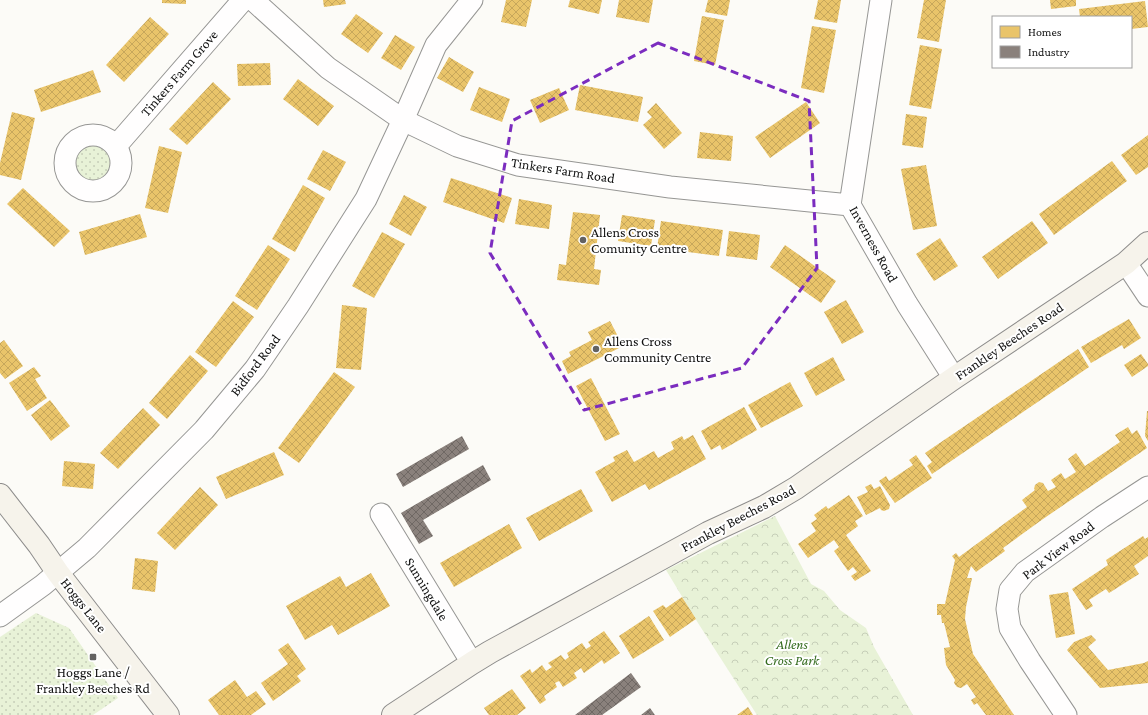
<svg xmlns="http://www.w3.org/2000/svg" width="1148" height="715" viewBox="0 0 1148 715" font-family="'Crimson Pro',serif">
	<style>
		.grass { fill: url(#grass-dots) }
		.park { fill: url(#park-crowns) }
		.homes { fill: url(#homes-cross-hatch) }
		.industry { fill: url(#industry-cross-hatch) }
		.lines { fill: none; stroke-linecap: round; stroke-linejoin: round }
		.street-casing { stroke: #969694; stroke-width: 23 }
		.secondary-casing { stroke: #8d8c8b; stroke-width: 24 }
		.street { stroke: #fffefe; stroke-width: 21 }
		.secondary { stroke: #f6f3eb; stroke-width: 22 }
		.marked { fill: none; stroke: #7b2cbf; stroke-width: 3; stroke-dasharray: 8 5; stroke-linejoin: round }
		.poi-dot { fill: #636261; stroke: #fff; stroke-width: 1.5 }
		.labels { text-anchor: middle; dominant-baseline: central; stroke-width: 4; stroke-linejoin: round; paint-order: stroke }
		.street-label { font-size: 14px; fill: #101010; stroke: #fff }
		.poi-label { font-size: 14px; fill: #101010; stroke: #fff; text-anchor: start }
		.park-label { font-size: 14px; font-style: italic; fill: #346b1e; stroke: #fff }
	</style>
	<defs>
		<pattern id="grass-dots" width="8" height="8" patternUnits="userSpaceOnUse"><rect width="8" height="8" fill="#e8f2d7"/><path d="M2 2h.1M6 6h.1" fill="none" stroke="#c6ceb8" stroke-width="1.8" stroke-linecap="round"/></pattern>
		<pattern id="park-crowns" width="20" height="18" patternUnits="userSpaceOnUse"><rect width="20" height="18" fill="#e8f2d7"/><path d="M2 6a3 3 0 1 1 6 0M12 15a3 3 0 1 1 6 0" fill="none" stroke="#c6ceb8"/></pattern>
		<pattern id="homes-cross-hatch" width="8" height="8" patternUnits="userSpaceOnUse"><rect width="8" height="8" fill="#e9c46a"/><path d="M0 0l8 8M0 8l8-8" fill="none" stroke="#c7a75b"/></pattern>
		<pattern id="industry-cross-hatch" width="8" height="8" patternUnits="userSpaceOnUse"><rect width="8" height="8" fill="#8a817c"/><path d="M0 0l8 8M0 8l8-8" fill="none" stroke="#6f6864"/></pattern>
	</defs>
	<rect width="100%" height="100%" fill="#fcfbf7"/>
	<path class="grass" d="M74 162a19 19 0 1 1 38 0a19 19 0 1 1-38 0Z
		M36 613 69 628 118 698 93 715H0V637Z"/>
	<path class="park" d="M775 516 811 584 824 591 840 610 866 628 874 647 913 715H757L698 623 666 570Z"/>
	<path class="homes" d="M162 0H186V4L162 3Z
		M323 0H345L346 4 324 7Z
		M506 0H532L526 27 501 22Z
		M570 0H602L599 14 568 7Z
		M619 0H653L649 23 616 17Z
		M708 0H730L727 16 705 12Z
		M818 0H841L837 23 814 19Z
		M924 0H946L939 42 917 38Z
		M1050 0H1076V6L1051 9Z
		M1145 1 1148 27 1131 29V17H1080L1079 9Z
		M356 14 383 33 368 53 341 34Z
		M702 16 724 20 715 65 694 61Z
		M150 17 169 34 124 82 106 65Z
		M812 26 836 30 824 93 801 88Z
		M395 35 415 47 401 70 381 58Z
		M920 45 942 49 931 109 909 105Z
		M449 57 474 72 463 92 437 78Z
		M270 63 271 85 238 86 237 64Z
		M93 70 101 92 41 112 34 90Z
		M298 79 334 106 318 126 283 99Z
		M213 82 231 99 187 145 169 129Z
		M580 85 643 97 638 122 575 110Z
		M479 87 510 99 502 122 470 110Z
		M559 88 569 110 540 123 530 100Z
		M806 102 820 123 770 158 755 137Z
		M656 103 682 133 664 149 643 125 652 117 647 112Z
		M12 112 35 118 21 180 0 175V163Z
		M906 114 927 117 923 148 902 145Z
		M700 132 733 136 731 161 697 158Z
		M1148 135V167L1136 175 1121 155Z
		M159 146 182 152 168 213 145 208Z
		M323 150 346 162 330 191 307 179Z
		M1112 161 1127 181 1054 235 1039 214Z
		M926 165 937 226 913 230 901 169Z
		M451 178 512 198 504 223 443 202Z
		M303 185 325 198 295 252 272 239Z
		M23 188 70 231 54 247 7 204Z
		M404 195 427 207 411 236 389 224Z
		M519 199 552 205 549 229 515 224Z
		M573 212 600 215 594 269 601 270 599 285 557 280 559 264 566 265Z
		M140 214 147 237 85 255 79 232Z
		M622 215 655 220 651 246 618 241Z
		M661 221 723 230 719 256 657 248Z
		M1032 221 1048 243 998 279 982 257Z
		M729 231 760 235 757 260 726 256Z
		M382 232 405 244 374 298 352 286Z
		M940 238 958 266 934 281 916 254Z
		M268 245 290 259 257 310 235 296Z
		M785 245 836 281 821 303 770 267Z
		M846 300 864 332 842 344 824 312Z
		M233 301 254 317 216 367 195 352Z
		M342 305 367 308 361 370 336 368Z
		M1129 319 1141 338 1124 349 1122 345 1091 363 1081 347Z
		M610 321 623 346 568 374 562 361 571 356 569 352 592 340 588 332Z
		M4 340 23 366 5 379 0 373V343Z
		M1078 349 1089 367 932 474 927 466 932 462 925 453Z
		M1141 354 1148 364V366L1132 377 1124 365Z
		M190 355 208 371 167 419 149 403Z
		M833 357 845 380 816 396 804 373Z
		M34 367 41 376 35 379 47 398 27 411 9 383Z
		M334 372 355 387 299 463 278 448Z
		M591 378 620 434 605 441 576 386Z
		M790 382 803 406 761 428 748 405Z
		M50 400 70 426 51 441 31 415Z
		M744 407 757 430 722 450 720 445 711 450 701 431Z
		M143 408 160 425 118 469 100 453Z
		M1147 411H1148V441L1145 436Z
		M1128 427 1132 434 1137 430 1147 448 1043 519 1003 548 1005 551 976 572 971 566 967 578H972L966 607 965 619 973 654 1014 715H986L977 703 974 705 971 700 976 697 967 684 961 688 957 687 954 683 955 680 946 665 944 648 950 647 944 623H942L941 615H937V604H945L955 560 952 556 956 553 959 557 1027 507 1022 500 1035 490 1034 489 1035 485 1039 482 1043 483 1048 491 1056 487 1051 480 1061 473 1065 479 1076 472 1068 459 1076 453 1085 466 1120 442 1115 435Z
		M693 435 706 459 649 490 645 484 612 502 595 472 615 461 613 457 627 450 634 462 654 451 658 458 674 449 671 442 682 436 684 440Z
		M274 452 284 475 226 499 216 477Z
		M916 455 932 478 895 503 879 481 886 476 889 481 913 465 909 460Z
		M64 461 95 464 93 489 62 486Z
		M871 484 874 489 880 486 890 505 889 509 884 511 881 510 880 508 866 515 857 497 868 492 865 487Z
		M200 487 218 505 175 550 157 533Z
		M581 489 593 511 539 541 526 518Z
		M849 495 863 516 855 521 858 526 846 535 871 571 855 581 851 576 857 572 853 567 848 571 834 551 839 547 834 540 808 558 798 544 816 531 811 523 817 519 814 515 826 506 828 509Z
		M509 524 522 548 454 587 440 563Z
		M1143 536 1145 539 1148 537V556L1134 566 1139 574 1109 593 1106 589 1089 600 1093 606 1086 610 1072 589 1108 565 1106 560Z
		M135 558 158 561 155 592 132 589Z
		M371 573 390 606 338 635 332 625 305 640 286 606 340 576 346 587Z
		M1068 592 1075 634 1056 638 1049 595Z
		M682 597 696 619 670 637 653 611 663 605 666 608Z
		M649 616 664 640 633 659 619 636Z
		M604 631 620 653 604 664 602 660 584 673 581 668 574 673 577 678 563 687 559 681 555 683 557 687 544 696 546 700 540 704 520 676 530 669 532 673 542 665 546 671 552 667 548 663 561 655 565 660 569 657 567 653 582 643 586 649 591 646 588 642Z
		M1091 635 1096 640 1088 647 1108 670 1144 663 1148 661V683L1100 688 1067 650 1074 642Z
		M288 643 306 669 297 676 301 681 273 701 261 683 288 664 278 650Z
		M235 680 247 697 256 691 266 704 251 715H219L208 700Z
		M512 689 526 708 517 715H489L484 708Z
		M748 707 753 715H737Z"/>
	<path class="industry" d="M462 436 469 449 403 487 396 474Z
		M483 465 491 480 423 520 433 536 419 544 401 513Z
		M631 673 641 687 602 715H575Z
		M650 708 655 715H641Z"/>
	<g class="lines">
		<g class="street-casing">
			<path id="street" d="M253 0 328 68 403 120 457 146 518 165 670 187 850 205
				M881 0 850 205 907 304 954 378
				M65 163a28 28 0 1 1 56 0a28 28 0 1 1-56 0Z
				M116 146 243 0
				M1126 263 1148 296
				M381 514 472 663
				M0 616 43 585 87 548 204 430 255 369 298 306 366 199 403 120 436 45 472 0
				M1066 715 1030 661 1010 628 1007 609 1010 590 1025 572 1102 517 1148 487"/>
		</g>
		<g class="secondary-casing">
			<path id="secondary" d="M0 495 39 545 58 573 168 715
				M393 715 472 663 490 652 708 533 764 507 796 488 954 378 1126 263 1148 243"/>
		</g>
		<use href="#street" class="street"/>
		<use href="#secondary" class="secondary"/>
	</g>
	<path class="marked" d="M658 43 809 101 817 268 742 368 584 410 490 253 512 121Z"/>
	<g class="poi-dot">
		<circle cx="583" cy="240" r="4"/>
		<circle cx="596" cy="349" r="4"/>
		<rect x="89" y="653" width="8" height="8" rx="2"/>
	</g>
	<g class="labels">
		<g class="street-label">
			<text transform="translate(179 73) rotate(-49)">Tinkers Farm Grove</text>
			<text transform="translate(563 170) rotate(9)">Tinkers Farm Road</text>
			<text transform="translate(874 244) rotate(61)">Inverness Road</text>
			<text transform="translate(1009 341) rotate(-34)">Frankley Beeches Road</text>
			<text transform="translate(255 365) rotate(-53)">Bidford Road</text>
			<text transform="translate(738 518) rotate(-28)">Frankley Beeches Road</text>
			<text transform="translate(1058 550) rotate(-37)">Park View Road</text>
			<text transform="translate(427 589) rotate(59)">Sunningdale</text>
			<text transform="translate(84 605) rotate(52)">Hoggs Lane</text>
		</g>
		<g class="poi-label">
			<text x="591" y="232">Allens Cross<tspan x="591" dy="16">Comunity Centre</tspan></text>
			<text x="604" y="341">Allens Cross<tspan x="604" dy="16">Community Centre</tspan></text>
			<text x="93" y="672" text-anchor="middle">Hoggs Lane /<tspan x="93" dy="16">Frankley Beeches Rd</tspan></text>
		</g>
		<g class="park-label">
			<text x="792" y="644">Allens<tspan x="792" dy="16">Cross Park</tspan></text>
		</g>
	</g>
	<rect x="992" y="16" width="140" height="52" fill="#ffffff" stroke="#9f9f9f"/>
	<rect x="1000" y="26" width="20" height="12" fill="#e9c46a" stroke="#9f9f9f"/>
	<text x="1028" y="36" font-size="12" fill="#101010">Homes</text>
	<rect x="1000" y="46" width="20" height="12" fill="#8a817c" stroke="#9f9f9f"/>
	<text x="1028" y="56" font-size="12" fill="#101010">Industry</text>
</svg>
